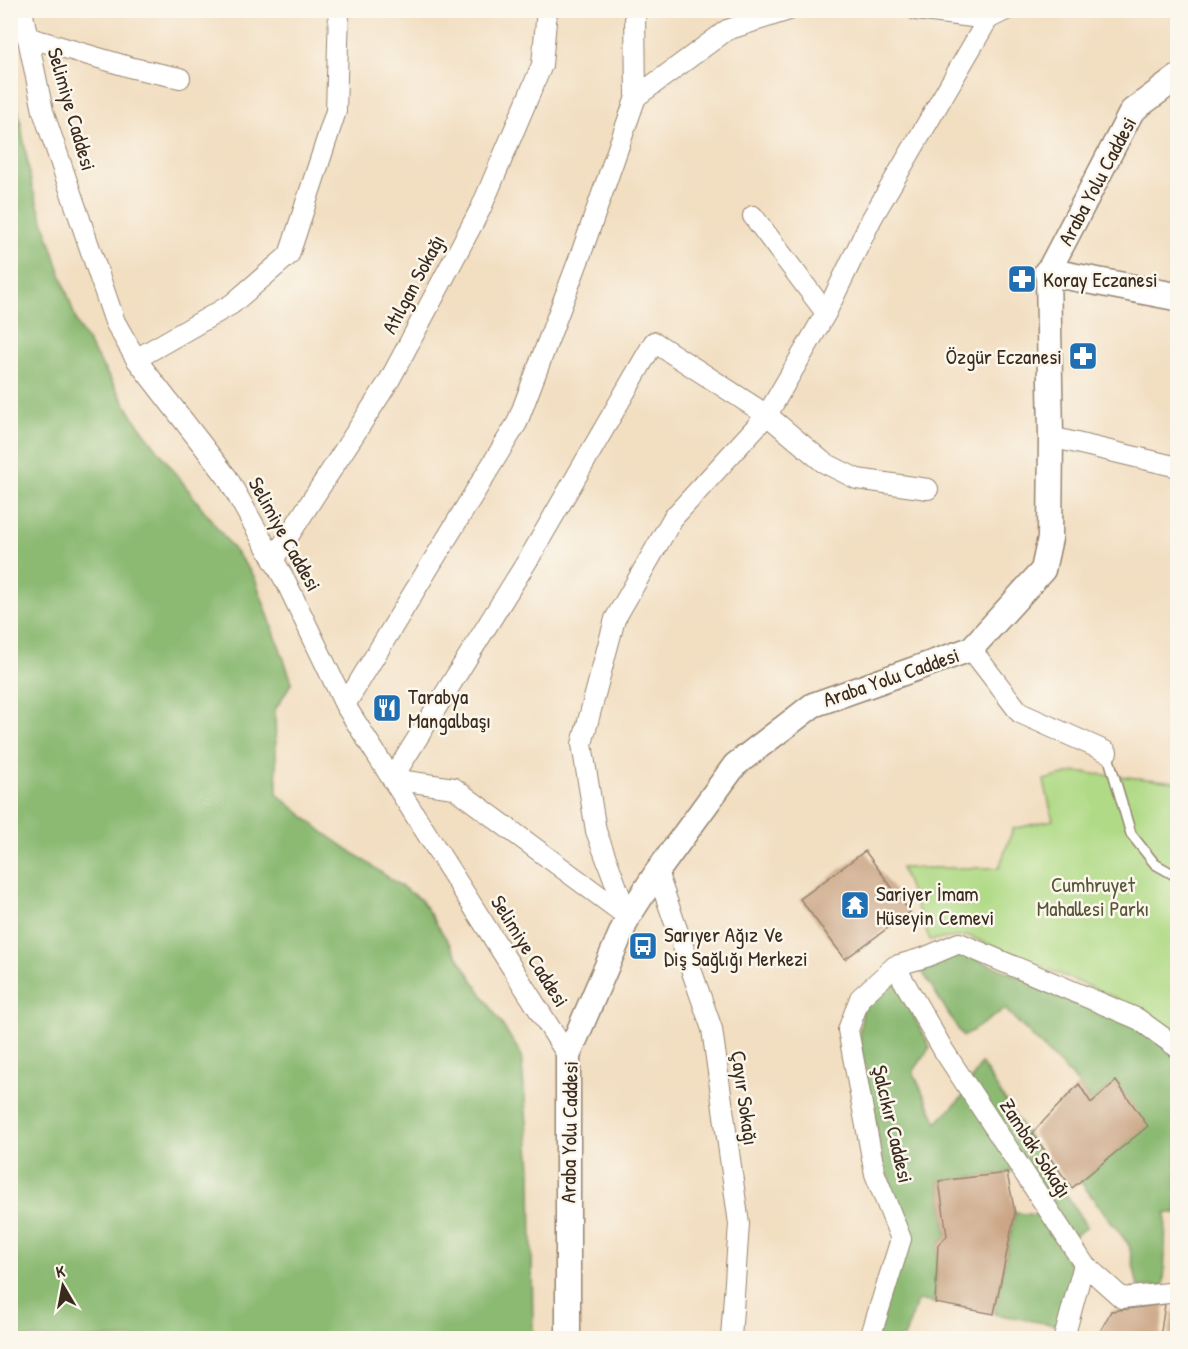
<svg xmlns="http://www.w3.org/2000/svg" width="1188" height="1349" viewBox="0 0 1188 1349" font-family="'Patrick Hand',sans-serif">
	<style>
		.green { fill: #b0da86; stroke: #768252; stroke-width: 1.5 }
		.forest { fill: #8cba73; stroke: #647248; stroke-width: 1.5 }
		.building { fill: #c9a281 }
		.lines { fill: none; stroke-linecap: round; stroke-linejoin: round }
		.service-casing { stroke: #968470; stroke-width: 12 }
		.minor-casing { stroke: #968470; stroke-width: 22 }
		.tertiary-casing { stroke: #968470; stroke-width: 27 }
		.secondary-casing { stroke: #968470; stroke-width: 30 }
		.service { stroke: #fff; stroke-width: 9 }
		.minor { stroke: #fff; stroke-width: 20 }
		.tertiary { stroke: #fff; stroke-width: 24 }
		.secondary { stroke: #fff; stroke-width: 27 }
		.labels { text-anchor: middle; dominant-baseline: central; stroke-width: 5; stroke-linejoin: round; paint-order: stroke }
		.street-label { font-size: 21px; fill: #3b2a1e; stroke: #fbf7ec }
		.poi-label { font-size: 21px; fill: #3b2a1e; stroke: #fbf7ec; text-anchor: start }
		.park-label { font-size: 21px; fill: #585638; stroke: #fbf7ec }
	</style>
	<rect width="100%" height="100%" fill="#fbf7ec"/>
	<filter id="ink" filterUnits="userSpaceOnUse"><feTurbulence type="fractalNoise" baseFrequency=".0167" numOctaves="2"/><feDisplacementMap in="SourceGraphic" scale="12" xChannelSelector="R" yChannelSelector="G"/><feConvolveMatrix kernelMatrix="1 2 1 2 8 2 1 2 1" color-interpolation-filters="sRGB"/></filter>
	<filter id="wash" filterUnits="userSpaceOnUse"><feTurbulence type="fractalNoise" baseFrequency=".008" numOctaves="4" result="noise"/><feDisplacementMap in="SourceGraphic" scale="24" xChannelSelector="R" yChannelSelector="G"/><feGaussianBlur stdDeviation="1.35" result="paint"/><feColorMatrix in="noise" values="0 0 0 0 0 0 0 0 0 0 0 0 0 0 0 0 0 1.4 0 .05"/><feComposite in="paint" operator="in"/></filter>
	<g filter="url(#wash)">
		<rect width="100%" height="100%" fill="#f2dec1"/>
		<path class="green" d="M1075 772 1177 782V1033L1114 997 969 936 930 940 901 868H999L1013 829 1053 820 1044 780Z"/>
		<path class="forest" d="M11 70 32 187 78 326 135 420 254 576 292 682 275 710 277 794 323 832 421 900 521 1054 531 1168 533 1338H11Z
			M962 953 1135 1025 1177 1058V1213H1166L1164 1286 1138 1287 1129 1245 1080 1181 1147 1126 1116 1081 1091 1103 1079 1084 1005 1009 963 1037 920 968Z
			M893 977 930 1047 913 1072 937 1123 963 1096 981 1063 1087 1227 1068 1240 1016 1169 1007 1173 939 1181 947 1236 938 1245 935 1303 918 1300 904 1338H873L902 1243 880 1146 859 1037 864 1000Z
			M1015 1213 1048 1216 1077 1265 1061 1326 994 1314Z"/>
		<g id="blocks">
			<path class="building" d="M865 851 910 912 845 959 800 899Z
				M1116 1081 1148 1126 1072 1188 1032 1133 1079 1084 1091 1103Z
				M1007 1173 1015 1213 994 1314 935 1303 938 1245 947 1236 939 1181Z
				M1165 1304 1160 1338H1097L1111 1311Z
				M1173 1312H1178V1338H1168Z"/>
		</g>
	</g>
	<g filter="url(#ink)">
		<use href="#blocks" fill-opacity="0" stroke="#968470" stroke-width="1.5"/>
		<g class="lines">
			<g class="service-casing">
				<path id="service" d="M1107 752 1131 834 1155 864 1178 877"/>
			</g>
			<g class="minor-casing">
				<path id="minor" d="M22 10 43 111 115 322 136 359 227 477 287 584 345 705 568 1056
					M635 10 636 97
					M916 10 988 19
					M988 19 1006 10
					M27 37 133 68 180 78
					M753 216 826 313
					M136 359 232 304 289 255 336 111 339 10
					M1051 437 1178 467
					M273 560 389 381 481 208 542 65 547 10
					M971 649 1020 713 1107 752
					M345 705 517 423 582 251 636 97 727 30 789 10
					M657 872 712 1029 739 1224 731 1338
					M628 917 454 788 392 779 531 555 654 342 767 415 823 462 857 479 928 489
					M628 917 596 831 582 744 615 619 673 518 767 415 826 313 872 218 988 19
					M895 966 944 1051 1084 1264 1122 1298 1178 1292
					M870 1338 901 1239 875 1174 848 1030 860 998 895 966 926 957 959 943 1138 1019 1178 1048
					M1064 1338 1084 1264"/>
			</g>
			<g class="tertiary-casing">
				<path id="tertiary" d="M568 1338V1056L628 917 657 872 735 765 813 705 971 649 1043 570 1050 538 1051 437 1048 272 1132 111 1178 77"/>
			</g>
			<g class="secondary-casing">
				<path id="secondary" d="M1048 272 1178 297"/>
			</g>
			<use href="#service" class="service"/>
			<use href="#minor" class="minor"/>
			<use href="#tertiary" class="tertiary"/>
			<use href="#secondary" class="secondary"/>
		</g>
	</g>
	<defs>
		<g id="pharmacy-square" transform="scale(1.5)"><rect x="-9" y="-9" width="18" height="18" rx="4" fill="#1f6fb2" stroke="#fbf7ec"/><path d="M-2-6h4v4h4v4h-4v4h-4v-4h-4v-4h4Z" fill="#fff"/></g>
		<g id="restaurant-square" transform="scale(1.5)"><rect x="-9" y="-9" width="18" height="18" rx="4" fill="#1f6fb2" stroke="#fbf7ec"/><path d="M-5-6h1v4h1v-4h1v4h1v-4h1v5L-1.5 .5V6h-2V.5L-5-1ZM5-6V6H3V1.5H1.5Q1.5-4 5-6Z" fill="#fff"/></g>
		<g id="temple-square" transform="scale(1.5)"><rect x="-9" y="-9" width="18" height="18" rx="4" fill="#1f6fb2" stroke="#fbf7ec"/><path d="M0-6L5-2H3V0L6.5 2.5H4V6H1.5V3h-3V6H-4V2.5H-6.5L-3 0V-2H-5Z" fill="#fff"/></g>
		<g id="bus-square" transform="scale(1.5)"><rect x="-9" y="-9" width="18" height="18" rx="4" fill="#1f6fb2" stroke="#fbf7ec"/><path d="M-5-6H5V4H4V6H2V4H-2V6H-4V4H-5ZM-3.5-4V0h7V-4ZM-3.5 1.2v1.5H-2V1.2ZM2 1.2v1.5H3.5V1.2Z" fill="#fff"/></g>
	</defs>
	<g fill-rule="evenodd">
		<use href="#pharmacy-square" x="1022" y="279"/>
		<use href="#pharmacy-square" x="1083" y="356"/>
		<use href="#restaurant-square" x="387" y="708"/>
		<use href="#temple-square" x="855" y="905"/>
		<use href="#bus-square" x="643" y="946"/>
	</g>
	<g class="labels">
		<g class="street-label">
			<text transform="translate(72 109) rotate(74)">Selimiye Caddesi</text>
			<text transform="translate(1097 181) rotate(-62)">Araba Yolu Caddesi</text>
			<text transform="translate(413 284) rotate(-62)">Atılgan Sokağı</text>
			<text transform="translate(285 534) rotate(61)">Selimiye Caddesi</text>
			<text transform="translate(891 677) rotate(-19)">Araba Yolu Caddesi</text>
			<text transform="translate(530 951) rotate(58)">Selimiye Caddesi</text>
			<text transform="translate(745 1098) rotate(82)">Çayır Sokağı</text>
			<text transform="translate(893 1124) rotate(77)">Şalcıkır Caddesi</text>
			<text transform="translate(569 1132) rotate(-89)">Araba Yolu Caddesi</text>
			<text transform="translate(1036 1148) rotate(57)">Zambak Sokağı</text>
		</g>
		<g class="poi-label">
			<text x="1043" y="279">Koray Eczanesi</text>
			<text x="1062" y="356" text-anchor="end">Özgür Eczanesi</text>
			<text x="408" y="696">Tarabya<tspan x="408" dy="24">Mangalbaşı</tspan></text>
			<text x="876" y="893">Sariyer İmam<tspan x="876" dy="24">Hüseyin Cemevi</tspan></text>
			<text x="664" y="934">Sarıyer Ağız Ve<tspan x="664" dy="24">Diş Sağlığı Merkezi</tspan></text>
		</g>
		<g class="park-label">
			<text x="1093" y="884">Cumhruyet<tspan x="1093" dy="24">Mahallesi Parkı</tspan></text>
		</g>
	</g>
	<rect width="1188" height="1349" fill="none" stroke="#fbf7ec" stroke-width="36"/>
	<g transform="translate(63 1286) rotate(350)" stroke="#fbf7ec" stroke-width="4.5" paint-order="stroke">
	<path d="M0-4.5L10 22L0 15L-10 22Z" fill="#3b2a1e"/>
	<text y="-9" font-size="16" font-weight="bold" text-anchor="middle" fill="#3b2a1e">K</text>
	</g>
</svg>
